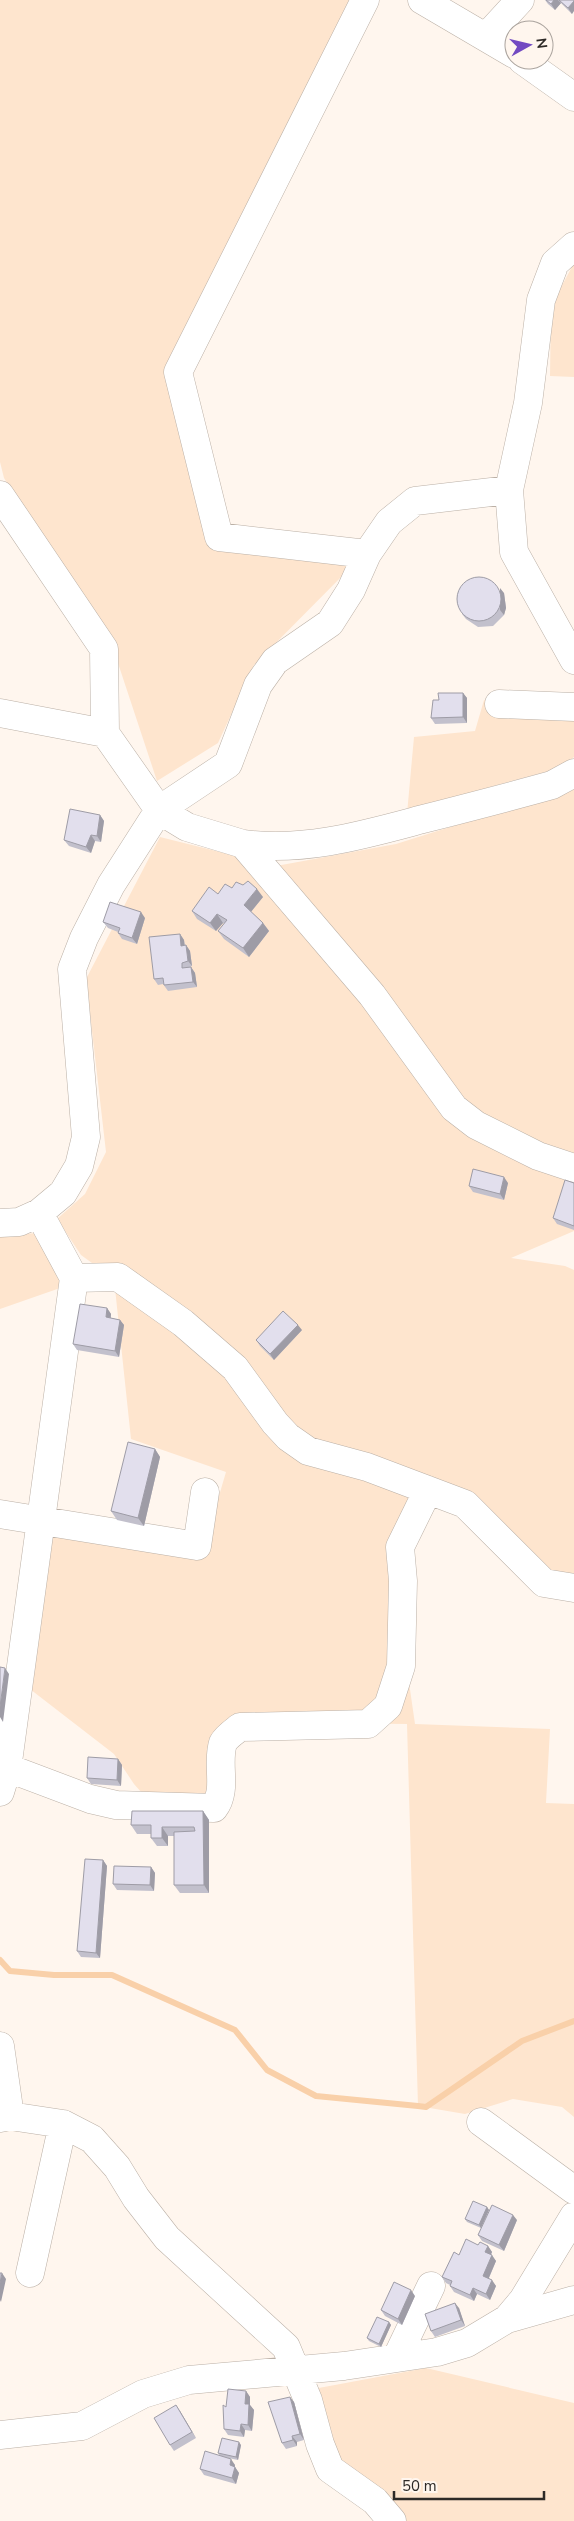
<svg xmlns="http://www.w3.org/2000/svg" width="574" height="2521" viewBox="0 0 574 2521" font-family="'Nunito Sans',sans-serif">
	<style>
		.green { fill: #fee5ce }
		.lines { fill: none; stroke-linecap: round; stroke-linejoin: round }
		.stream { stroke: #f9d0a9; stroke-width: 6 }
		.minor-casing { stroke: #bbb0a6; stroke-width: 29 }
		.minor { stroke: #fff; stroke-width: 28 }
		.wall { fill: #c2c0cc }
		.shaded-wall { fill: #9e9ca6 }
		.building { fill: #e2dfed; stroke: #9e9ca6 }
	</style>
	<rect width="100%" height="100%" fill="#fff6ee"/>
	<path class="green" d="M0 0H351L168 367 211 542 352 566 254 665 218 743 157 781 112 645 4 478 0 462Z
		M574 263V377L550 376 551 306Z
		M484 700 574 703V757L560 768 490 787 407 814 414 737 475 731Z
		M574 788V1231L511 1258 565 1266 574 1270V1588L464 1518 398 1489 416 1504 402 1634 415 1724 550 1729 546 1803 574 1804V2117L562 2107 513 2099 465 2114 418 2106 407 1724 226 1722 213 1815 157 1810 134 1784 114 1754 26 1686 53 1532 204 1547 226 1472 131 1439 114 1279 81 1255 57 1219 85 1194 106 1152 86 979 160 837 276 866 396 844Z
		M37 1233 63 1287 0 1309V1236Z
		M426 2368 574 2403V2521H387L330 2469 308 2390Z"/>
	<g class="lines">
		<path class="stream" d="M0 1960 10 1971 54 1975H112L235 2030 267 2070 316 2096 418 2106 426 2107 522 2041 574 2021"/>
		<g class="minor-casing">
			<path id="minor" d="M365 0 178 372 219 537 367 554 389 522 415 501 509 490
				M422 0 514 54
				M487 36 520 0
				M522 60 574 97
				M574 246 555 263 541 300 528 403 509 490 514 552 574 660
				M0 495 104 649 105 733 159 810 187 827 243 844 372 995 454 1108 476 1125 538 1156 574 1168
				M499 704 574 707
				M0 713 105 733
				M243 844C305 852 363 835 423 819 466 808 509 797 552 785L574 773
				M0 1223 19 1222 39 1213 63 1193 79 1166 86 1137 72 969 84 938 111 885 159 810 228 764 258 685 275 661 330 623 351 590 367 554
				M74 1278 118 1277 183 1323 235 1368 275 1423 288 1437 308 1451 367 1467 465 1504 544 1583 574 1588
				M0 1514 197 1546 205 1492
				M0 1765 90 1799 116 1805 214 1808C228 1790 216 1764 223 1743 226 1737 235 1731 240 1727L368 1724 388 1706 401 1666 403 1581 400 1547 428 1490
				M0 1792 7 1769 74 1278 39 1213
				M0 2046 10 2116
				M0 2118 10 2116 63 2124 92 2139 117 2167 136 2198 167 2238 286 2347 308 2400 320 2444 330 2469 375 2501 392 2521
				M481 2122 574 2190
				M30 2273 63 2124
				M507 2319 574 2300
				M397 2357 431 2286
				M0 2435 82 2426 143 2394 189 2380 344 2366 437 2352 467 2343 507 2319 523 2300 574 2216"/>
		</g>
		<use href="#minor" class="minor"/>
	</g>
	<path class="wall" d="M545 0H574L572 14 561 3 555 10 548 4Z
		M504 593 506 608 504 615 493 626 478 627 466 619 462 614Z
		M463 693 467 698V723L435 724 431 718 439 700Z
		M100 815 104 821 101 842 95 841 91 853 69 846 64 840Z
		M232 888 263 897 251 912 263 923 269 931 249 957 224 939 218 931 225 924 223 923 216 931 197 919 192 911 218 894Z
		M145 918 137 944 122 939 118 933V932L108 928 103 922Z
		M180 934 184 940 185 945H186L190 951 192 966 190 967H191L195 973 197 987 168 991 163 984 158 985 154 979Z
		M508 1183 504 1200 473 1192 469 1186Z
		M574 1183V1230L557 1224 553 1218Z
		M107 1308 111 1314V1318L120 1320 124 1325 119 1357 77 1350 73 1344Z
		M302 1330 274 1360 260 1346 256 1340Z
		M155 1449 160 1457 144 1526 117 1520 111 1511Z
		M118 1759 122 1765 121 1786 91 1784 87 1778Z
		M203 1811 209 1820V1893H180L174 1885V1836H168V1846H157L151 1838V1834H137L131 1825Z
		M103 1860 107 1866 100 1958 81 1957 77 1951Z
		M151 1867 155 1873 154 1891 117 1890 113 1884Z
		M487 2207 489 2210 481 2228 467 2222 465 2219Z
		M517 2220 504 2251 482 2241 478 2235Z
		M478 2245 488 2246 492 2252 491 2255 496 2261 489 2278 496 2286 490 2300 477 2294 474 2301 454 2292 450 2286V2285L446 2283 442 2277Z
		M415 2296 402 2325 385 2316 381 2310Z
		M459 2308 465 2326 435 2337 431 2331Z
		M389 2322 391 2325 381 2347 369 2341 367 2338Z
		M246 2391 250 2397V2405L254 2410 252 2431 245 2430 244 2437 228 2435 224 2429 226 2407Z
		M294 2402 304 2440 297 2442V2446L286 2449 282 2443Z
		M180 2411 196 2438 174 2451 170 2445Z
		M241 2445 238 2460 223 2457 235 2465V2467L239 2473 236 2484 204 2475 200 2469 220 2456 218 2453Z"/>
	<path class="shaded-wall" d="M554 0H558L561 3 555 10 551 4Z
		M574 1V11L572 14 568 8Z
		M500 588 504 593 506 608 504 615 500 610Z
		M463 693 467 698V723L463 717Z
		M100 815 104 821 101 842 97 836Z
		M91 835 95 841 91 853 86 847Z
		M257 889 263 897 250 913 244 905Z
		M141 912 145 918 137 944 132 938Z
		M217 914 223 923 216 931 210 923Z
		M263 923 269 931 249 957 243 948Z
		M180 934 184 940 185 952 181 946Z
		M186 945 190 951 192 966 188 961Z
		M191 967 195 973 197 987 193 982Z
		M504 1177 508 1183 504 1200 500 1194Z
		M107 1308 111 1314 110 1323 106 1317Z
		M120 1320 124 1325 119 1357 115 1351Z
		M298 1325 302 1330 274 1360 270 1354Z
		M155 1449 160 1457 144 1526 138 1518Z
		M5 1668 9 1674 3 1722 0 1717V1707Z
		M118 1759 122 1765 121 1786 117 1780Z
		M203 1811 209 1820V1893L204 1885Z
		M162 1827 168 1836V1846L162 1838Z
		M103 1860 107 1866 100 1958 96 1953Z
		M151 1867 155 1873 154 1891 150 1885Z
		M487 2207 489 2210 481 2228 479 2225Z
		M513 2215 517 2220 504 2251 499 2245Z
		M488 2246 492 2252 489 2258 485 2252Z
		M492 2255 496 2261 487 2282 483 2276Z
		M2 2273 6 2279 1 2302 0 2300V2283Z
		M492 2280 496 2286 490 2300 486 2294Z
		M473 2288 477 2294 474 2301 470 2295Z
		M411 2290 415 2296 402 2325 398 2319Z
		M455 2303 459 2308 465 2326 461 2320Z
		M389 2322 391 2325 381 2347 379 2344Z
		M246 2391 250 2397V2405L254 2410 252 2431 248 2425 245 2404Z
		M290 2397 294 2402 304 2440 300 2434Z
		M176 2405 180 2411 196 2438 192 2432Z
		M241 2424 245 2430 244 2437 240 2431Z
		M292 2436 297 2442V2446L293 2440Z
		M239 2442 241 2445 238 2460 236 2457Z
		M231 2459 235 2465 234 2471 230 2465Z
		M235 2467 239 2473 236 2484 232 2478Z"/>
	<path class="building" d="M546 0H554L551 4Z
		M559 0H574V1L568 8Z
		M457 599a22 22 0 1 1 44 0a22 22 0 1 1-44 0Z
		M438 693H463V717L431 718 433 700H439Z
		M70 809 100 815 97 836 91 835 86 847 64 840Z
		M248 881 257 889 244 905 263 923 243 948 218 931 227 920 217 914 210 923 192 911 209 887 218 894 225 884 232 888 236 882 243 885Z
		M110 902 141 912 132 938 118 933 120 928 103 922Z
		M180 934 181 946 186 945 188 961 182 963V968L191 967 193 982 164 985 163 978 154 979 149 937Z
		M473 1169 504 1177 500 1194 469 1186Z
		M565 1180 574 1183V1226L553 1218Z
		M80 1304 107 1308 106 1317 120 1320 115 1351 73 1344Z
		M283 1311 298 1325 270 1354 256 1340Z
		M128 1442 155 1449 138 1518 111 1511Z
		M0 1667 5 1668 0 1707Z
		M88 1757 118 1759 117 1780 87 1778Z
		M132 1811H203L204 1885H174V1832L195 1831 194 1827H162V1838H151V1825H131Z
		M85 1859 103 1860 96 1953 77 1951Z
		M114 1866 151 1867 150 1885 113 1884Z
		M473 2201 487 2207 479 2225 465 2219Z
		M492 2205 513 2215 499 2245 478 2235Z
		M466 2239 478 2245 480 2242 488 2246 485 2252 492 2255 483 2276 492 2280 486 2294 473 2288 470 2295 450 2286 452 2281 442 2277 454 2252 459 2255Z
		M0 2273H2L0 2283Z
		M394 2282 411 2290 398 2319 381 2310Z
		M455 2303 461 2320 431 2331 425 2314Z
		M377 2317 389 2322 379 2344 367 2338Z
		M228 2389 246 2391 245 2404H249L248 2425 241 2424 240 2431 224 2429 223 2405 226 2407Z
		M290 2397 300 2434 292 2436 293 2440 282 2443 268 2402Z
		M176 2405 192 2432 170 2445 154 2418Z
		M222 2438 239 2442 236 2457 218 2453Z
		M205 2451 231 2459 230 2465 235 2467 232 2478 200 2469Z"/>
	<g transform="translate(529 45) rotate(82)"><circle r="24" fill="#fff6ee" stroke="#aba49e"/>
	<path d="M0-4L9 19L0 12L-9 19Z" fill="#724ac2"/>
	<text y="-8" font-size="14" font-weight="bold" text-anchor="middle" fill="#2e2a27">N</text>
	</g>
	<path d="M394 2491v8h150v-8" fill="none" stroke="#2e2a27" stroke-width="2.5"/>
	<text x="402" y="2491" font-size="15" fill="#2e2a27" stroke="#fff6ee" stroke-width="4" paint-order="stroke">50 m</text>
</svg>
